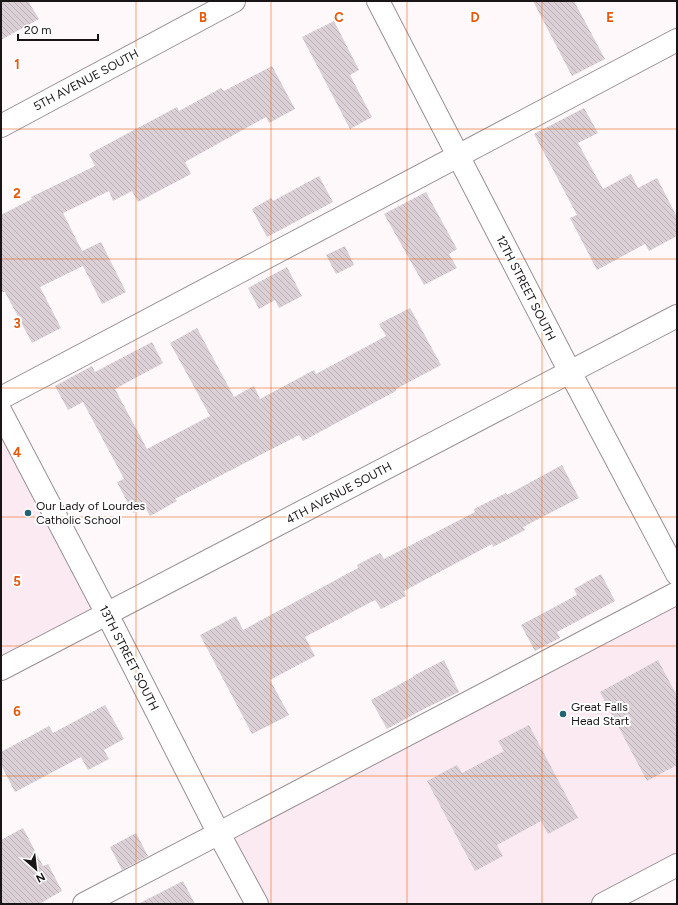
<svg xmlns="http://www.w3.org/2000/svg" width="678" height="905" viewBox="0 0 678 905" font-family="Figtree,sans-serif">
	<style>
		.built { fill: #fceaf2 }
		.building { fill: url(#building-back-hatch) }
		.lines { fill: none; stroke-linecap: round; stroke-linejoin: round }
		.minor-casing { stroke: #999094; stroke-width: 24 }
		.minor { stroke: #fff; stroke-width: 22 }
		.grid { fill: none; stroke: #e8590c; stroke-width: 1; stroke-opacity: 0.55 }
		.poi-dot { fill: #216276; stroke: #fff; stroke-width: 1.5 }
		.labels { text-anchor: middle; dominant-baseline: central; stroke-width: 4; stroke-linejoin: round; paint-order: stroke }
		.street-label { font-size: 12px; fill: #191517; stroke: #fff }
		.poi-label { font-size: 12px; fill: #191517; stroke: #fff; text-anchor: start }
		.grid-label { font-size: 13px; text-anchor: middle; font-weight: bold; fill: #e8590c; stroke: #fff; stroke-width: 4; stroke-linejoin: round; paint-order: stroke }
	</style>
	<defs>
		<pattern id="building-back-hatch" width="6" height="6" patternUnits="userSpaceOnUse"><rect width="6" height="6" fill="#dad0d5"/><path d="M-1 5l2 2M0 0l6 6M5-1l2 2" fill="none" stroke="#bab2b6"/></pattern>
	</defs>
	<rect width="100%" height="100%" fill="#fef8fb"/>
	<path class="built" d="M1 412 107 614 1 669Z
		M677 593V865L603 904H257L219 834Z"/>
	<path class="building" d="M1 1H28L39 19 1 40Z
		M533 1H574L605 59 572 76Z
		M334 21 359 70 350 75 372 117 350 129 302 37Z
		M272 66 295 109 269 123 266 117 185 162 191 174 138 202 132 191 113 201 109 191 63 213 82 251 101 242 126 292 102 304 83 266 40 287 61 328 32 343 5 292H1V215L32 199 31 197 95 166 89 154 177 107 179 111 221 88 224 91Z
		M584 108 598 133 578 143 603 189 631 174 638 188 657 178 677 217V236L649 251 645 244 597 270 570 218 577 215 534 134Z
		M319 176 333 202 267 237 252 209 271 198 273 201Z
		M426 192 457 249 449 254 457 268 424 285 384 214Z
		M345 246 354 265 336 274 326 255Z
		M287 267 302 296 279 308 275 300 259 309 248 288Z
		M410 308 441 365 396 389V391L303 441 299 435 175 499 177 501 150 516 145 507 133 513 117 482 124 479 83 402 68 410 55 386 92 366 95 372 152 342 163 363 115 389 147 449 210 416 170 343 197 328 234 397 254 386 260 399 314 370 316 374 386 336 379 324Z
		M562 465 579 498 523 527 525 530 493 547 492 544 404 591 406 596 381 609 375 600 305 637 315 656 270 680 289 715 252 734 200 635 236 616 243 630 358 568 357 565 380 553 384 559 475 512 474 509 506 493 507 495Z
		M601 574 615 601 557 632 560 638 535 651 521 625 577 595 574 589Z
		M444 660 459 692 424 709 387 729 371 700 413 677V676Z
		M658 660 677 696V765L647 781 600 692Z
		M105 705 124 739 104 750 109 759 88 770 81 757 15 792 1 765V752L49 726 53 733Z
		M529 725 578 818 548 834 541 821 497 845 503 856 475 871 427 781 457 765 462 773 504 751 498 741Z
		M23 828 43 866 48 864 62 891 39 904H1V840Z
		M136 833 148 856 122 870 110 847Z
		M183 881 195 904H138Z"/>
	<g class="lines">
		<g class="minor-casing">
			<path id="minor" d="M378 1 570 372 677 574
				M1 126 234 1
				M1 398 677 40
				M1 412 107 614 219 834 257 904
				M1 669 677 316
				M84 904 677 593
				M603 904 677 865"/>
		</g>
		<use href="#minor" class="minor"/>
	</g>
	<path class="grid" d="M136 1V904M271 1V904M407 1V904M542 1V904M1 129H677M1 259H677M1 388H677M1 517H677M1 646H677M1 776H677"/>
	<g class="poi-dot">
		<circle cx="28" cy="513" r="4"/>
		<circle cx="563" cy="714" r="4"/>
	</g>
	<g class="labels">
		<g class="street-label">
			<text transform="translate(86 80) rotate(-28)">5TH AVENUE SOUTH</text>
			<text transform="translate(526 288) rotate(63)">12TH STREET SOUTH</text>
			<text transform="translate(339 493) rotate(-28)">4TH AVENUE SOUTH</text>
			<text transform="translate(129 658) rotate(63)">13TH STREET SOUTH</text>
		</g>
		<g class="poi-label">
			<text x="36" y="506">Our Lady of Lourdes<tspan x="36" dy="14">Catholic School</tspan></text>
			<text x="571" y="707">Great Falls<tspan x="571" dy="14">Head Start</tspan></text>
		</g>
	</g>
	<g class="grid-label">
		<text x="203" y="22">B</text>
		<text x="339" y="22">C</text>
		<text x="475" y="22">D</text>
		<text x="610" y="22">E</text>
		<text x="17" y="69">1</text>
		<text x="17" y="198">2</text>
		<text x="17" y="328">3</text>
		<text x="17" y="457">4</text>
		<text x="17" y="586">5</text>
		<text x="17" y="716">6</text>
	</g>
	<rect width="678" height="905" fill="none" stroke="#191517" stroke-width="4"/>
	<g transform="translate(36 869) rotate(152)" stroke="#ffffff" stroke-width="3" paint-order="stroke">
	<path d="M0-3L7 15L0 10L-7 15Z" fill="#191517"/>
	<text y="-6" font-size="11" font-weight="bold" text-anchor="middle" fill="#191517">N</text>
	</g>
	<path d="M18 34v6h80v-6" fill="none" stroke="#191517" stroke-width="2"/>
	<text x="24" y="34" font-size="12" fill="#191517" stroke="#ffffff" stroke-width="3" paint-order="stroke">20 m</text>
</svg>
